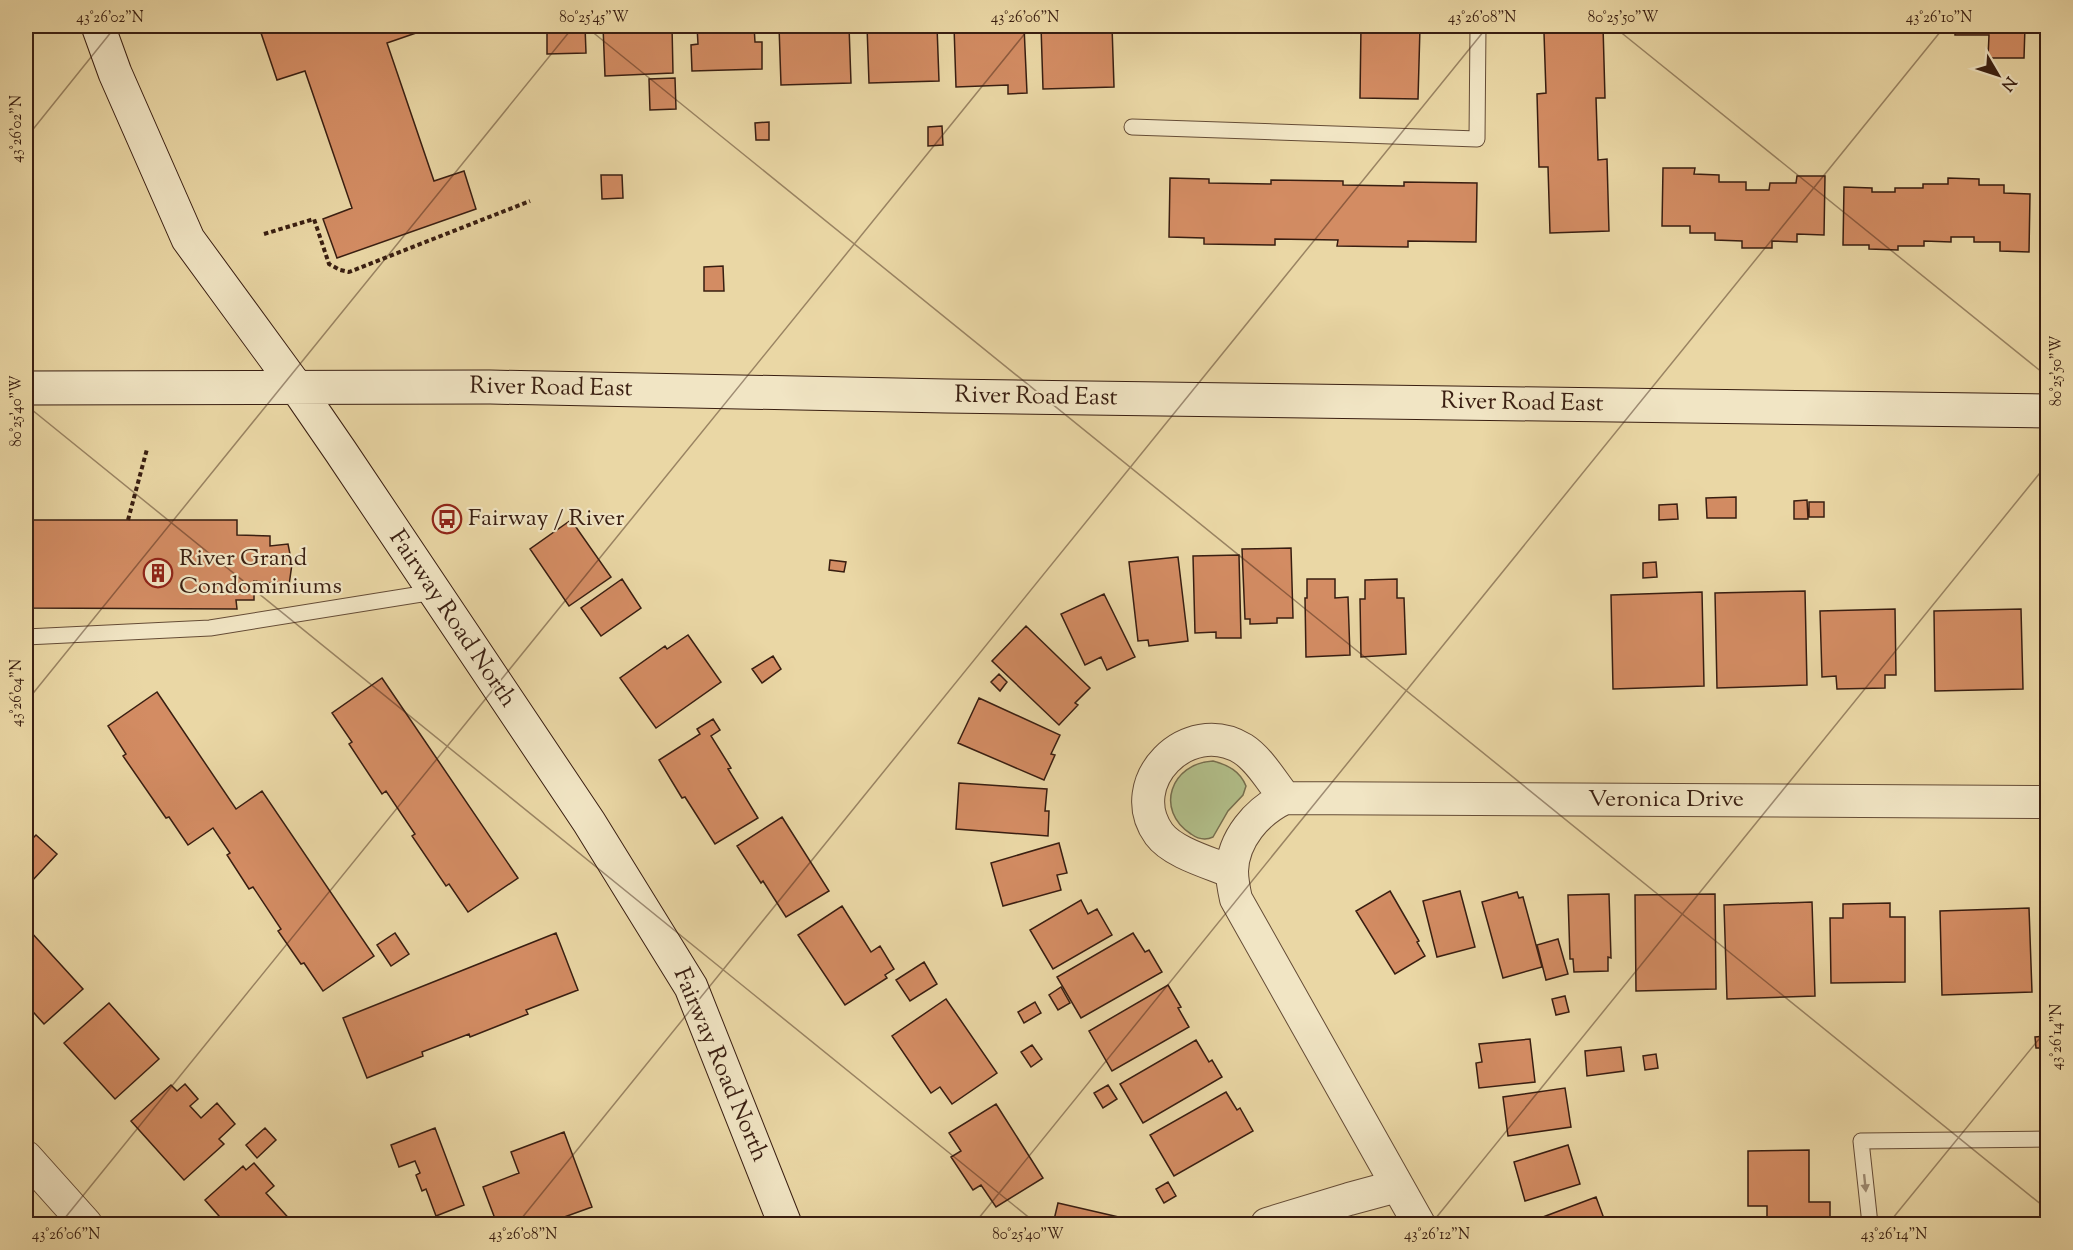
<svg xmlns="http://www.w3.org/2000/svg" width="2073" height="1250" viewBox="0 0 2073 1250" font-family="'Sorts Mill Goudy',serif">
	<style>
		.green { fill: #b2bf8a; stroke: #766e4e; stroke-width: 1.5 }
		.building { fill: #d38c63; stroke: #391e11; stroke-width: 1.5 }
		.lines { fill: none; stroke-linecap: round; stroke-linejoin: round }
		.lane-casing { stroke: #654c36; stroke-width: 17 }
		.street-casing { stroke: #654c36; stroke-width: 34 }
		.secondary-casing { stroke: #391e11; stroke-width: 35 }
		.path { stroke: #391e11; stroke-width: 4; stroke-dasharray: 4.5 3; stroke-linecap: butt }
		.lane { stroke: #f1e5c4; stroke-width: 15 }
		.street { stroke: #f1e5c4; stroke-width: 32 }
		.secondary { stroke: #f1e5c4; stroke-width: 33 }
		.oneway { fill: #9e8b73 }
		.ticks { fill: none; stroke: #391e11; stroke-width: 1.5; stroke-opacity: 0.45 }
		.labels { text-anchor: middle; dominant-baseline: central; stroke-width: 4.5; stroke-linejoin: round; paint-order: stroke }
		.street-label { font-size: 24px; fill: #391e11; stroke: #f1e5c4 }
		.poi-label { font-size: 24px; fill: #391e11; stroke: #f1e5c4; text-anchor: start }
		.neatline { fill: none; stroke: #391e11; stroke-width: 2 }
		.ticks-label { font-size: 15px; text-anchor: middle; fill: #391e11 }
	</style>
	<rect width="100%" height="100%" fill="#ead7a5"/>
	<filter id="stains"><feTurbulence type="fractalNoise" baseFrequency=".00333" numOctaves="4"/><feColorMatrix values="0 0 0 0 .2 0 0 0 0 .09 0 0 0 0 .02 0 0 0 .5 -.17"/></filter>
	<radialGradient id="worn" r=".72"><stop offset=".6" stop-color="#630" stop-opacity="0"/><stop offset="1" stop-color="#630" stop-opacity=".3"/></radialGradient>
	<path class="green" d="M1213 761C1228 765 1240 771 1246 786L1243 795 1228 811 1213 837C1205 841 1198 839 1191 834 1154 810 1171 763 1213 761Z"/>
	<path class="building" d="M265 26H413L416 33 387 43 434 181 464 171 476 209 337 258 323 219 352 208 305 71 277 80 259 27Z
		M547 26H585L586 53 547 54Z
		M603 26H672L673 73 605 76Z
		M697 26H754L755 42H762V69L692 71 691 45 698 44Z
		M779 26H849L851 83 781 85Z
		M867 26H937L939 81 869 83Z
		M954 26H1024L1027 93 1008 94V85L956 87Z
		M1041 26H1112L1114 87 1043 89Z
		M1361 26 1420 27 1418 99 1360 98Z
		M1535 26H1603L1605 98H1596L1598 160 1607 159 1609 231 1550 233 1548 167H1539L1537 94 1546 93 1544 33H1535Z
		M1955 26H2025L2024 58H1988L1989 35H1955Z
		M675 78 676 109 650 110 649 79Z
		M769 122V140H756L755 123Z
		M942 126 943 145 928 146V127Z
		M1663 168H1695L1694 174 1719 175V182H1746V190H1769L1770 183H1796L1797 176H1825L1824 235 1797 234V242L1772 241V248H1742V241L1715 240V233H1690V226H1662Z
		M601 175H622L623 198 602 199Z
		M1170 178 1209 179V183L1271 184V180L1343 181V185L1404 186V182L1477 183 1476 242 1408 241V247L1337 246 1338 240 1275 239V245L1204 244V238L1169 237Z
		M1948 178 1979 179V185H2004V193L2030 194 2029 252 2000 251V242H1974V237H1951V242L1924 241V246H1898V250L1869 249V245H1843L1844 187 1872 188V192H1895V188H1923V184H1948Z
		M723 266 724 291H704V267Z
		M1736 497V518H1707L1706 498Z
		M1807 500 1808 519H1794V501Z
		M1809 502H1824V517H1809Z
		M1677 504 1678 519 1659 520V505Z
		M26 520H237V535L270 536V546L288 544 292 564 289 585 254 581V600H236L237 609 26 608Z
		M571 520 611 577 569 606 530 549Z
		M1291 548 1293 618H1277V623L1250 624V619H1245L1242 549Z
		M1239 555 1241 638H1216V632L1195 633 1193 556Z
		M1178 557 1188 641 1149 646 1148 640 1138 641 1129 562Z
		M830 560 846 562 844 572 829 570Z
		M1656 562 1657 577 1643 578V563Z
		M622 579 641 608 601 636 581 608Z
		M1307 579H1335V598L1348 597 1350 655 1306 657 1305 598H1307Z
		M1397 579V598H1404L1406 654 1361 657 1360 599H1365V580Z
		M1805 591 1807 685 1717 688 1715 593Z
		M1702 592 1704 686 1613 689 1611 595Z
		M1104 594 1135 657 1107 670 1101 657 1085 665 1061 614Z
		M2045 600H2048L2047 695Z
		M1895 609 1896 675H1885V688L1837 689 1836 676 1822 677 1820 611Z
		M2021 609 2023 689 1935 691 1934 611Z
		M1026 626 1090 688 1075 703 1078 705 1059 725 992 661Z
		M688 635 721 682 656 728 620 678 665 646 667 649Z
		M773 656 781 669 762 683 752 669Z
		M999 674 1007 682 1000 691 991 682Z
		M382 678 518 878 468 912 449 884 446 886 412 836 415 834 386 791 382 794 349 744 352 742 332 713Z
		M157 692 236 809 262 791 374 956 323 991 304 963 301 964 278 931 281 929 253 887 249 889 227 855 230 853 213 828 188 845 169 817 166 818 123 756 126 754 108 726Z
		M979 698 1060 735 1051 754 1055 755 1044 780 958 743Z
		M713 719 720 730 711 736 731 768 728 769 758 818 715 844 685 797 682 798 659 760 700 734 697 729Z
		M959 783 1047 789 1045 811H1049L1048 836 956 829Z
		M782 817 829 891 786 917 763 881 761 883 737 846Z
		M36 835 57 854 32 881 26 875V845Z
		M1059 843 1067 873 1057 875 1061 890 1003 906 991 863Z
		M1390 891 1419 941 1417 942 1425 956 1395 974 1356 911Z
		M1460 891 1475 947 1437 957 1423 901Z
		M1517 892 1519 898 1523 897 1542 967 1503 978 1482 902Z
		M1609 894 1611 958 1608 957V971L1574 972 1573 959H1570L1568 895Z
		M1715 894 1716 989 1636 991 1635 895Z
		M1081 900 1088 914 1097 909 1112 935 1053 969 1030 930Z
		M1812 902 1815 996 1727 999 1724 905Z
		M1890 903V917H1905V982L1831 983 1830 918H1843V904Z
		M842 906 871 952 880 946 894 969 885 975 887 978 845 1005 798 935Z
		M2029 908 2032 992 1942 995 1940 911Z
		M30 931 83 989 44 1024 26 1004V935Z
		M395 933 409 954 391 966 377 945Z
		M556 933 578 990 526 1010 528 1014 470 1037 469 1034 422 1052 423 1056 367 1078 343 1018Z
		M1133 933 1145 952 1149 950 1162 972 1081 1018 1057 977Z
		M1558 939 1568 974 1546 980 1537 945Z
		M924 962 937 984 910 1001 896 980Z
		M1168 985 1181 1007 1178 1008 1189 1027 1112 1071 1089 1031Z
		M1061 987 1070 1003 1058 1010 1049 995Z
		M1565 996 1569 1012 1556 1015 1552 999Z
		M946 999 997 1073 952 1104 940 1087 931 1093 892 1036Z
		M1035 1002 1041 1013 1024 1023 1018 1012Z
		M109 1003 159 1059 115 1099 64 1043Z
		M2046 1036V1048H2036L2035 1037Z
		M1530 1039 1535 1082 1479 1088 1476 1063 1482 1062 1479 1044Z
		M1196 1040 1209 1062 1212 1060 1222 1077 1143 1123 1120 1084Z
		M1032 1045 1042 1059 1031 1067 1021 1052Z
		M1621 1047 1624 1071 1587 1076 1585 1051Z
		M1656 1054 1658 1068 1645 1070 1643 1056Z
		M185 1084 198 1099 190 1106 201 1118 217 1103 235 1124 219 1139 224 1144 184 1180 131 1121 171 1085 177 1091Z
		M1108 1085 1117 1099 1103 1108 1094 1093Z
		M1565 1088 1571 1127 1508 1136 1503 1097Z
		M1226 1092 1237 1110 1240 1108 1253 1131 1174 1176 1150 1135Z
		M996 1104 1043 1178 996 1207 981 1185 973 1190 951 1157 961 1151 949 1133Z
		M265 1128 276 1140 257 1158 246 1145Z
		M435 1128 464 1205 436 1216 426 1189 422 1191 416 1175 420 1173 415 1161 399 1167 391 1145Z
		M564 1132 592 1207 545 1224H497L483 1187 519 1173 511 1152Z
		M1568 1145 1580 1184 1525 1201 1514 1162Z
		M1809 1150V1202H1830V1224H1767V1206H1748V1151Z
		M254 1163 274 1186 266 1193 294 1224H226L205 1200 243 1166 246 1170Z
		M1168 1182 1176 1196 1164 1203 1156 1189Z
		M1596 1197 1606 1224H1546L1543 1217Z
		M1058 1203 1149 1224H1053Z"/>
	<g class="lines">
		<g class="lane-casing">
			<path id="lane" d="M1132 127 1477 139 1478 26
				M26 637 210 628 434 592
				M1870 1224 1861 1141 2048 1139"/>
		</g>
		<g class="street-casing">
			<path id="street" d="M1232 872C1211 863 1173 853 1159 834 1122 783 1187 715 1243 749 1260 760 1272 782 1285 798
				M26 1157 86 1224
				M1267 1224 1349 1199 1397 1186
				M1419 1224 1236 899C1234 890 1232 881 1232 871 1233 839 1257 811 1285 798L2048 802"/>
		</g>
		<g class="secondary-casing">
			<path id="secondary" d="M98 26 115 73 188 239 297 388 341 452 589 822 691 987 785 1224
				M26 388 490 387 946 396 2048 411"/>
		</g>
		<path class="path" d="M264 234 314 219 329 264 340 270 349 272 530 201
			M128 520 147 449"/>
		<use href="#lane" class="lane"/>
		<use href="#street" class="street"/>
		<use href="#secondary" class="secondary"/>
	</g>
	<defs><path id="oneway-solid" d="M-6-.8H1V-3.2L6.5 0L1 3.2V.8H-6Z" transform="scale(1.5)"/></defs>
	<use class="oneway" href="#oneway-solid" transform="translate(1865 1183) rotate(84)"/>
	<path class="ticks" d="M585 26 2048 1210M1613 26 2048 377M26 138 116 26M26 405 1037 1224M26 702 574 26M60 1224 1031 26M517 1224 1488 26M974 1224 1945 26M1431 1224 2048 463M1888 1224 2048 1028"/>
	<defs>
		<g id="bus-ring" transform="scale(1.5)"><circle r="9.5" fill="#f1e5c4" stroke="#8f2418" stroke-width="1.5"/><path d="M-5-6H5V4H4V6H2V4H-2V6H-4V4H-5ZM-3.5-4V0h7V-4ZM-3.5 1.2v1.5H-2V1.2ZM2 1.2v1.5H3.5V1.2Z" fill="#8f2418"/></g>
		<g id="building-ring" transform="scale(1.5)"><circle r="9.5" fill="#f1e5c4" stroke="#8f2418" stroke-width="1.5"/><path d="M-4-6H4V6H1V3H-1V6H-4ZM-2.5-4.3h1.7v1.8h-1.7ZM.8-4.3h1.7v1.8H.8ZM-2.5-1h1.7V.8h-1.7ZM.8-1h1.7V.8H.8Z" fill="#8f2418"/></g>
	</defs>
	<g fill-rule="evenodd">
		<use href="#bus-ring" x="447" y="519"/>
		<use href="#building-ring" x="158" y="573"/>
	</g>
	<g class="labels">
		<g class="street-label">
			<text transform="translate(551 388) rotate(1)">River Road East</text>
			<text transform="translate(1036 397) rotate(1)">River Road East</text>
			<text transform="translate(1522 403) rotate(1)">River Road East</text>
			<text transform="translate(452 619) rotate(56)">Fairway Road North</text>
			<text x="1666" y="800">Veronica Drive</text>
			<text transform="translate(720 1065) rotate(67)">Fairway Road North</text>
		</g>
		<g class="poi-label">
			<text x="468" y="519">Fairway / River</text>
			<text x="179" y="559">River Grand<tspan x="179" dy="28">Condominiums</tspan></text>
		</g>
	</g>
	<rect width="2073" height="1250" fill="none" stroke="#ead7a5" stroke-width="66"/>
	<g transform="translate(1998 75) rotate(129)" stroke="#f1e5c4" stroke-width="4.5" paint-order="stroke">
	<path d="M0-4.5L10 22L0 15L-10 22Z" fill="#391e11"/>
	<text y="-9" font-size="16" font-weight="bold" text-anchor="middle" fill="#391e11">N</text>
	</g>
	<rect x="33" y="33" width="2007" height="1184" class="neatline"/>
	<g class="ticks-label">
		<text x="110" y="22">43°26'02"N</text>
		<text x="594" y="22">80°25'45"W</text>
		<text x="1025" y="22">43°26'06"N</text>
		<text x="1482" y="22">43°26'08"N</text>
		<text x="1623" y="22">80°25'50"W</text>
		<text x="1939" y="22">43°26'10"N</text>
		<text transform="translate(16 129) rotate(-90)" y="5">43°26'02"N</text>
		<text transform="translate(2056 371) rotate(-90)" y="5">80°25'50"W</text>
		<text transform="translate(16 411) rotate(-90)" y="5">80°25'40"W</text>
		<text transform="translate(16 693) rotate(-90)" y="5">43°26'04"N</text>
		<text transform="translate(2056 1037) rotate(-90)" y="5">43°26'14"N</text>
		<text x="66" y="1239">43°26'06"N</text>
		<text x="523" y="1239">43°26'08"N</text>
		<text x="1028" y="1239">80°25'40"W</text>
		<text x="1437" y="1239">43°26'12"N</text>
		<text x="1894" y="1239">43°26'14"N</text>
	</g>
	<rect width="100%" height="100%" filter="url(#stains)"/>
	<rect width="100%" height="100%" fill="url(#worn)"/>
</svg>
